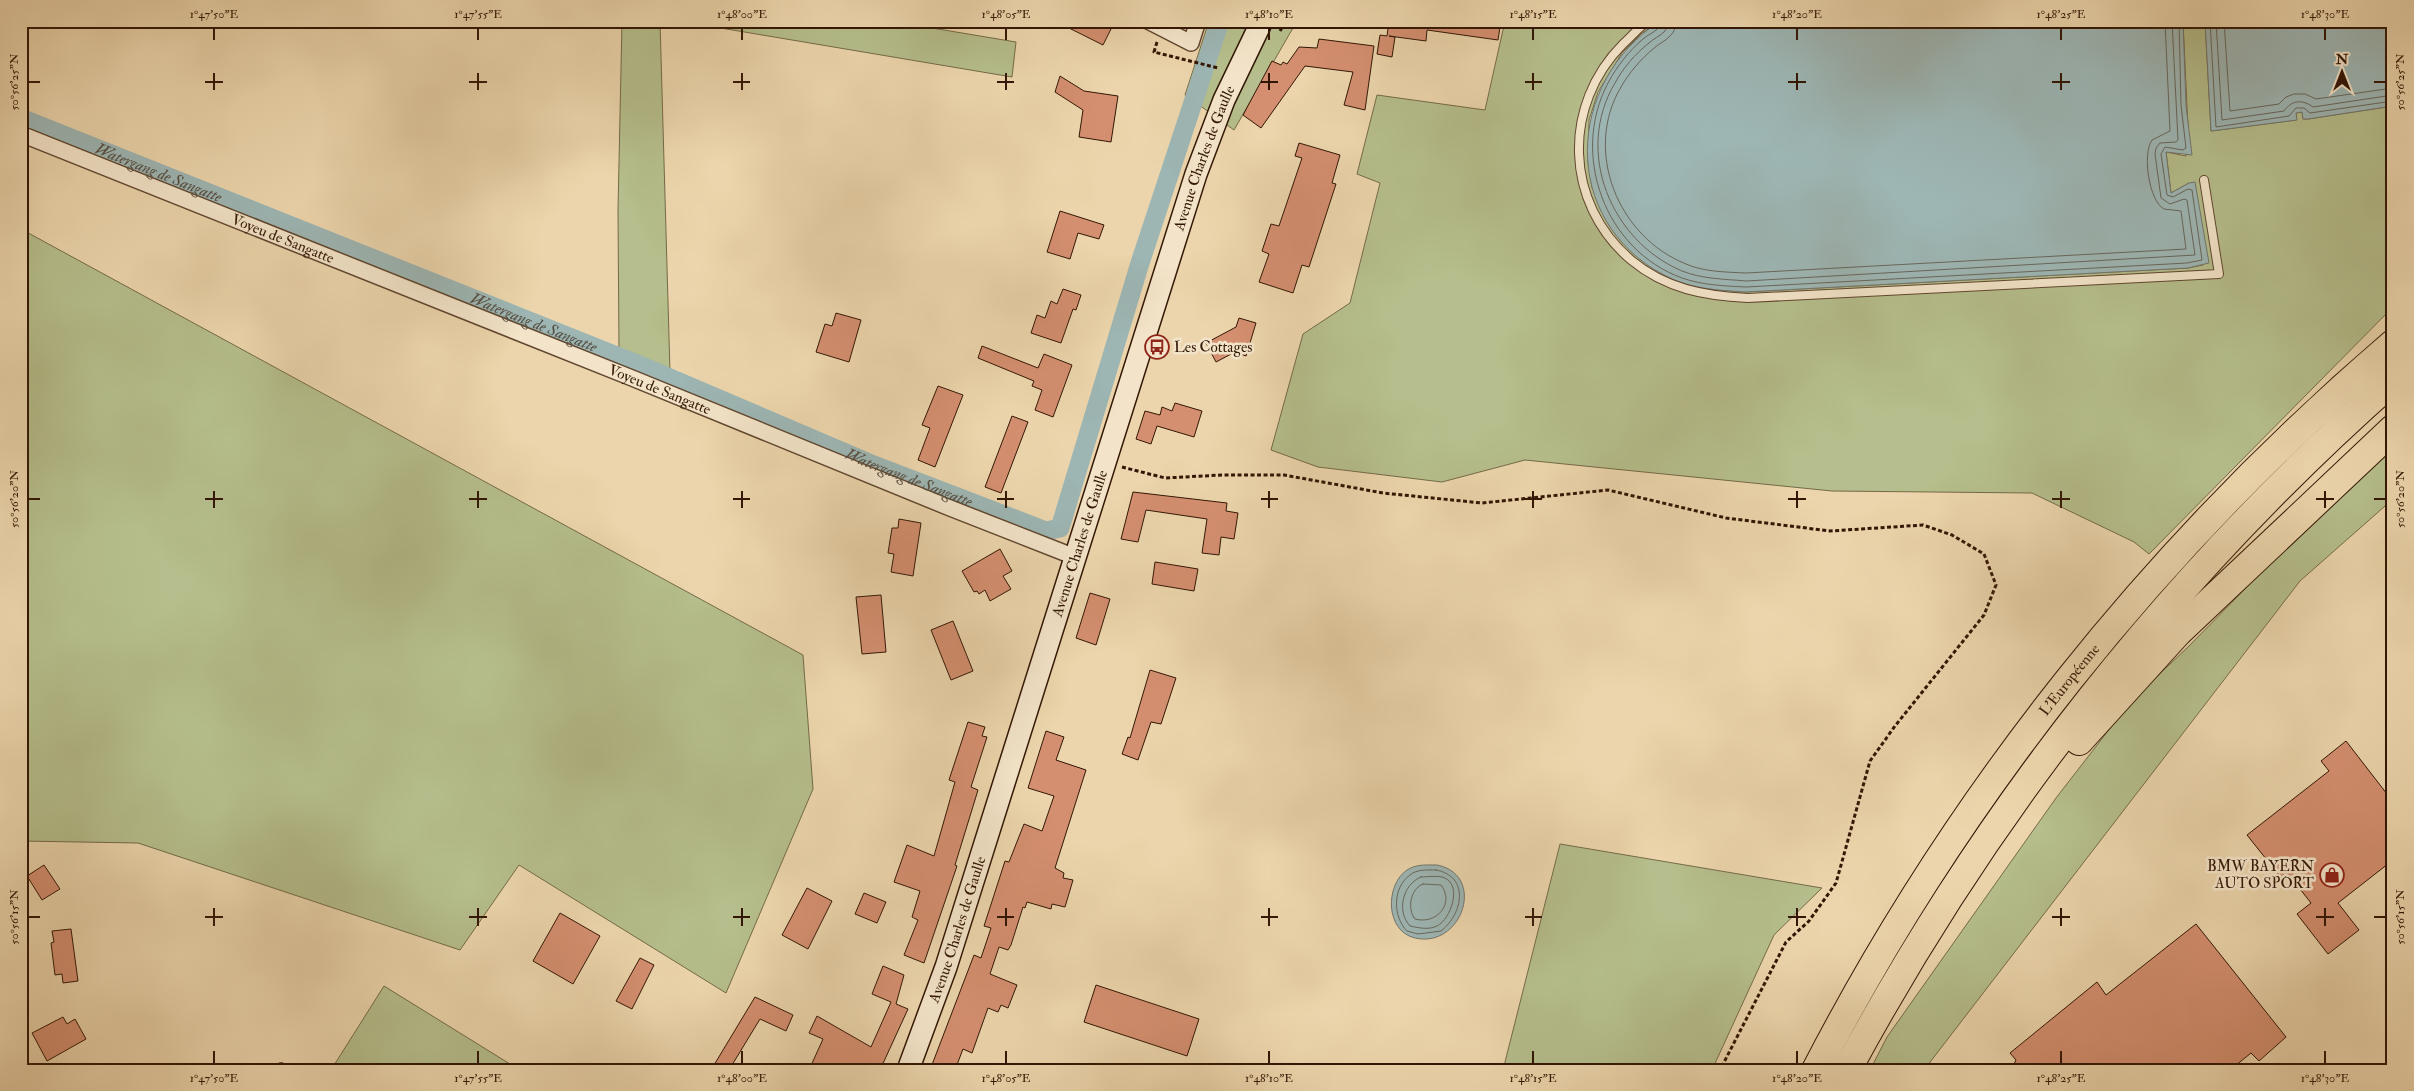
<svg xmlns="http://www.w3.org/2000/svg" width="2414" height="1091" viewBox="0 0 2414 1091" font-family="'IM FELL Double Pica',serif">
	<style>
		.green { fill: #b5be8c; stroke: #746a48 }
		.water { fill: #9db6b4; stroke: #72766e }
		.lines { fill: none; stroke-linecap: round; stroke-linejoin: round }
		.shore { stroke: #68665c; stroke-width: 1 }
		.canal { stroke: #9db6b4; stroke-width: 19 }
		.building { fill: #d48f70; stroke: #321604 }
		.lane-casing { stroke: #60462e; stroke-width: 10 }
		.street-casing { stroke: #60462e; stroke-width: 18 }
		.secondary-casing { stroke: #321604; stroke-width: 24 }
		.highway-casing { stroke: #321604; stroke-width: 30 }
		.path { stroke: #321604; stroke-width: 3; stroke-dasharray: 4 2.5; stroke-linecap: butt }
		.lane { stroke: #f3e4c9; stroke-width: 8 }
		.street { stroke: #f3e4c9; stroke-width: 15 }
		.secondary { stroke: #f3e4c9; stroke-width: 21 }
		.highway { stroke: #ecd5ac; stroke-width: 28 }
		.ticks { fill: none; stroke: #321604; stroke-width: 2 }
		.labels { text-anchor: middle; dominant-baseline: central; stroke-width: 5; stroke-linejoin: round; paint-order: stroke }
		.street-label { font-size: 15px; fill: #321604; stroke: #f3e4c9 }
		.poi-label { font-size: 15px; fill: #321604; stroke: #f3e4c9; text-anchor: start }
		.water-label { font-size: 16px; font-style: italic; fill: #574e42; stroke: #f3e4c9 }
		.neatline { fill: none; stroke: #321604; stroke-width: 2 }
		.ticks-label { font-size: 12px; text-anchor: middle; fill: #321604 }
	</style>
	<rect width="100%" height="100%" fill="#ecd5ac"/>
	<filter id="stains"><feTurbulence type="fractalNoise" baseFrequency=".004" numOctaves="4"/><feColorMatrix values="0 0 0 0 .2 0 0 0 0 .09 0 0 0 0 .02 0 0 0 .5 -.17"/></filter>
	<radialGradient id="worn" r=".72"><stop offset=".6" stop-color="#630" stop-opacity="0"/><stop offset="1" stop-color="#630" stop-opacity=".3"/></radialGradient>
	<path class="green" d="M622 21H660L670 372 619 352 618 210Z
		M679 21H890L1016 42 1012 77Z
		M1209 21H1297L1234 130 1185 95Z
		M1505 21H1660L1641 34 1622 53 1598 92 1589 120 1588 162 1592 188 1664 275 1697 288 1745 292 2188 268 2203 265 2189 183 2171 193 2166 152 2186 156 2188 128 2183 21H2205L2211 131 2296 120V113L2302 112 2303 119H2308L2393 106V307L2149 554 2134 542 2032 493 1832 491 1525 460 1442 482 1318 467 1271 450 1303 334 1350 303 1380 183 1357 174 1377 95 1485 110Z
		M21 229 803 655 813 789 726 993 519 865 460 950 138 843 21 841Z
		M2393 448V499L2300 581 1924 1070H1870L1887 1037 2056 798 2132 700 2188 647 2351 481Z
		M1560 844 1822 888 1774 935 1712 1070H1503Z
		M384 986 510 1064 506 1070H331Z"/>
	<path class="water" d="M1660 21H2183L2186 105 2192 155 2166 152 2171 193 2189 183 2195 182 2209 263 2188 268 1745 292C1717 290 1690 289 1664 275 1560 220 1565 83 1660 21Z
		M2205 21H2393V106L2308 119H2303L2302 112 2296 113 2297 120 2211 131Z
		M1437 865C1487 875 1462 949 1415 938 1385 931 1385 885 1407 870 1416 864 1426 865 1437 865Z"/>
	<g class="lines">
		<path class="shore" d="M1662 21C1661 30 1650 33 1643 39 1629 51 1617 66 1608 83 1570 155 1605 250 1682 278 1702 285 1724 286 1746 287L2187 263 2202 260 2192 190 2188 189 2173 197 2167 195 2161 154 2165 147 2183 150 2186 148 2181 105 2179 21
			M1668 21C1668 25 1667 29 1664 32 1660 36 1653 39 1649 43 1635 54 1623 68 1615 83 1574 152 1611 241 1682 271 1702 279 1724 279 1746 281L2195 255 2187 200 2184 199 2170 204 2161 198 2155 154 2156 148 2160 143 2176 142 2178 140 2172 21
			M1676 21C1675 27 1675 31 1671 35 1666 41 1658 44 1653 49 1640 60 1629 73 1621 87 1583 151 1618 237 1686 264 1704 272 1726 272 1746 273L2186 249 2181 211 2164 209C2149 201 2142 154 2152 140L2170 131 2165 21
			M2210 21 2216 127 2289 116 2296 108H2304L2310 113 2393 101
			M2216 21 2222 120 2284 111C2292 100 2302 99 2313 107L2393 95
			M2224 21 2230 111 2279 104 2286 97 2294 94H2305L2316 99 2393 88
			M1436 870C1470 876 1463 914 1441 931L1418 934 1407 931C1393 917 1392 888 1410 875 1417 869 1427 870 1436 870Z
			M1421 877C1428 877 1438 875 1445 878 1462 886 1451 919 1437 926 1429 930 1419 928 1410 926 1396 911 1403 884 1421 877Z
			M1423 884 1441 885C1455 903 1437 925 1415 919 1407 909 1410 889 1423 884Z"/>
		<path class="canal" id="s1" d="M21 118 637 364 869 463 1046 531 1060 528 1140 263 1220 21"/>
	</g>
	<path class="building" d="M1055 21H1102L1112 27 1103 45Z
		M1389 21H1501L1498 40 1427 30 1426 41 1389 36 1395 37 1392 57 1377 54 1380 35 1387 36Z
		M1319 39 1374 46 1365 110 1344 105 1353 72 1305 66 1261 128 1243 115 1272 61 1281 65 1283 62 1287 64 1299 47 1317 48Z
		M1060 76 1084 91 1118 96 1111 142 1079 137 1083 110 1055 92Z
		M1299 143 1340 155 1332 183 1336 184 1309 267 1302 265 1293 293 1259 282 1269 254 1262 251 1271 224 1279 226 1302 158 1295 156Z
		M1060 211 1104 225 1099 239 1078 233 1070 259 1047 252Z
		M1063 289 1081 295 1076 310 1073 309 1061 343 1031 333 1037 315 1045 318 1051 301 1057 304Z
		M836 313 861 320 849 362 816 352 825 324 832 326Z
		M1239 318 1256 323 1246 356 1235 352 1216 362 1206 343 1236 327Z
		M982 346 1038 368 1044 354 1072 365 1053 417 1035 410 1042 390 1032 386 1034 381 978 358Z
		M938 386 963 395 935 467 918 460 930 428 922 425Z
		M1175 403 1202 411 1194 437 1157 426 1151 444 1136 439 1145 411 1160 415 1162 407 1172 411Z
		M1012 416 1028 422 1001 493 985 487Z
		M1133 492 1227 503 1226 511 1238 513 1234 539 1221 537 1219 555 1202 553 1207 519 1146 510 1138 542 1121 539Z
		M899 519 921 523 913 576 891 572 894 554 888 553 892 528H898Z
		M1000 549 1012 571 1003 576 1011 589 990 601 985 590 979 594 977 591 974 592 962 571Z
		M1155 562 1198 569 1194 591 1152 584Z
		M1090 593 1110 599 1096 645 1076 638Z
		M881 595 886 652 862 654 856 597Z
		M953 621 973 671 951 680 931 630Z
		M1150 670 1176 678 1161 724 1151 722 1138 760 1122 754 1128 737 1130 738Z
		M968 722 985 727 982 736 987 737 971 787 978 790 955 865 957 866 924 963 904 955 918 920 912 917 920 891 894 882 907 845 934 856 955 782 949 780Z
		M1046 731 1064 737 1056 760 1086 770 1055 868 1064 873 1063 878 1073 880 1065 907 1052 904 1051 909 1027 902 1025 908 1023 907 1011 945 1008 950 999 947 990 974 1017 985 1008 1008 1001 1005 998 1012 988 1008 972 1053 963 1049 955 1070H930L974 955 981 958 991 928 984 926 1005 861 1009 862 1024 824 1042 831 1054 796 1028 788Z
		M2346 741 2387 794 2393 789V860L2338 903 2359 930 2328 954 2297 914 2311 903 2289 875 2282 879 2247 835 2329 771 2321 761Z
		M44 865 60 889 42 900 27 876Z
		M807 888 832 901 808 949 782 935Z
		M864 893 886 902 877 923 855 914Z
		M560 913 600 936 573 984 533 961Z
		M2196 924 2286 1037 2259 1061 2251 1053 2230 1070H2011L2016 1060 2010 1053 2097 982 2106 995Z
		M71 929 78 981 63 983 62 974 55 975 51 943 54 942 52 931Z
		M640 958 654 965 632 1009 616 1001Z
		M883 966 904 975 896 1004 908 1009 880 1070H809L823 1039 809 1033 817 1016 871 1047 891 1002 872 994Z
		M1096 985 1199 1019 1187 1056 1084 1022Z
		M755 997 793 1015 786 1031 760 1019 729 1070H711Z
		M63 1017 67 1024 75 1019 86 1039 47 1061 32 1033Z"/>
	<g class="lines">
		<g class="lane-casing">
			<path id="lane" d="M1648 21C1639 27 1631 37 1623 44 1562 105 1564 203 1631 260 1666 289 1705 296 1748 298L2219 274 2204 180
				M281 1067 285 1070"/>
		</g>
		<g class="street-casing">
			<g id="street">
				<path d="M1148 21 1191 43 1198 21"/>
				<path id="s2" d="M21 134 632 378 950 508 1075 557"/>
			</g>
		</g>
		<g class="secondary-casing">
			<g id="secondary">
				<path id="s3" d="M908 1070 946 967 1196 174 1224 100 1262 21"/>
			</g>
		</g>
		<g class="highway-casing">
			<g id="highway">
				<path d="M2079 741 2178 632 2393 429"/>
				<path id="s4" d="M1816 1070C1959 793 2157 546 2393 344"/>
				<path d="M1847 1070C1989 807 2169 578 2393 380"/>
			</g>
		</g>
		<path class="path" d="M1280 31 1286 21
			M1157 42 1154 52 1218 68
			M1122 467 1165 478 1222 475H1284L1383 493 1482 503 1608 490 1726 518 1830 531 1923 525 1952 535 1984 554 1996 585 1984 615 1895 726 1870 761 1836 883 1809 921 1786 942 1720 1070"/>
		<use href="#lane" class="lane"/>
		<use href="#street" class="street"/>
		<use href="#secondary" class="secondary"/>
		<use href="#highway" class="highway"/>
	</g>
	<path class="ticks" d="M214 28V40M478 28V40M742 28V40M1006 28V40M1269 28V40M1533 28V40M1797 28V40M2061 28V40M2325 28V40M214 73V90M478 73V90M742 73V90M1006 73V90M1269 73V90M1533 73V90M1797 73V90M2061 73V90M28 82H40M205 82H223M469 82H487M733 82H750M997 82H1014M1261 82H1278M1525 82H1542M1788 82H1806M2052 82H2070M2374 82H2386M214 491V508M478 491V508M742 491V508M1006 491V508M1269 491V508M1533 491V508M1797 491V508M2061 491V508M2325 491V508M28 499H40M205 499H223M469 499H487M733 499H750M997 499H1014M1261 499H1278M1525 499H1542M1788 499H1806M2052 499H2070M2316 499H2334M2374 499H2386M214 908V926M478 908V926M742 908V926M1006 908V926M1269 908V926M1533 908V926M1797 908V926M2061 908V926M2325 908V926M28 917H40M205 917H223M469 917H487M733 917H750M997 917H1014M1261 917H1278M1525 917H1542M1788 917H1806M2052 917H2070M2316 917H2334M2374 917H2386M214 1051V1064M478 1051V1064M742 1051V1064M1006 1051V1064M1269 1051V1064M1533 1051V1064M1797 1051V1064M2061 1051V1064M2325 1051V1064"/>
	<defs>
		<g id="bus-ring" transform="scale(1.25)"><circle r="9.5" fill="#f3e4c9" stroke="#8f2418" stroke-width="1.5"/><path d="M-5-6H5V4H4V6H2V4H-2V6H-4V4H-5ZM-3.5-4V0h7V-4ZM-3.5 1.2v1.5H-2V1.2ZM2 1.2v1.5H3.5V1.2Z" fill="#8f2418"/></g>
		<g id="shop-ring" transform="scale(1.25)"><circle r="9.5" fill="#f3e4c9" stroke="#8f2418" stroke-width="1.5"/><path d="M-5-2.5h2.3a2.7 3.5 0 0 1 5.4 0H5L5.5 6h-11ZM-1.5-2.5h3a1.5 2.3 0 0 0-3 0Z" fill="#8f2418"/></g>
	</defs>
	<g fill-rule="evenodd">
		<use href="#bus-ring" x="1157" y="347"/>
		<use href="#shop-ring" x="2332" y="875"/>
	</g>
	<g class="labels">
		<g class="street-label">
			<text stroke="none"><textPath href="#s3" startOffset="959">Avenue Charles de Gaulle</textPath></text>
			<text stroke="none"><textPath href="#s2" startOffset="282">Voyeu de Sangatte</textPath></text>
			<text stroke="none"><textPath href="#s2" startOffset="688">Voyeu de Sangatte</textPath></text>
			<text stroke="none"><textPath href="#s3" startOffset="554">Avenue Charles de Gaulle</textPath></text>
			<text stroke="none"><textPath href="#s4" startOffset="466">L'Européenne</textPath></text>
			<text stroke="none"><textPath href="#s3" startOffset="149">Avenue Charles de Gaulle</textPath></text>
		</g>
		<g class="poi-label">
			<text x="1174" y="347">Les Cottages</text>
			<text x="2314" y="866" text-anchor="end">BMW BAYERN<tspan x="2314" dy="17">AUTO SPORT</tspan></text>
		</g>
		<g class="water-label">
			<text stroke="none"><textPath href="#s1" startOffset="148">Watergang de Sangatte</textPath></text>
			<text stroke="none"><textPath href="#s1" startOffset="552">Watergang de Sangatte</textPath></text>
			<text stroke="none"><textPath href="#s1" startOffset="958">Watergang de Sangatte</textPath></text>
		</g>
	</g>
	<rect width="2414" height="1091" fill="none" stroke="#ecd5ac" stroke-width="55"/>
	<g transform="translate(2342 72)" stroke="#f3e4c9" stroke-width="4" paint-order="stroke">
	<path d="M0-4L9 19L0 12L-9 19Z" fill="#321604"/>
	<text y="-8" font-size="14" font-weight="bold" text-anchor="middle" fill="#321604">N</text>
	</g>
	<rect x="28" y="28" width="2358" height="1036" class="neatline"/>
	<g class="ticks-label">
		<text x="214" y="18">1°47'50"E</text>
		<text x="478" y="18">1°47'55"E</text>
		<text x="742" y="18">1°48'00"E</text>
		<text x="1006" y="18">1°48'05"E</text>
		<text x="1269" y="18">1°48'10"E</text>
		<text x="1533" y="18">1°48'15"E</text>
		<text x="1797" y="18">1°48'20"E</text>
		<text x="2061" y="18">1°48'25"E</text>
		<text x="2325" y="18">1°48'30"E</text>
		<text transform="translate(14 82) rotate(-90)" y="4">50°56'25"N</text>
		<text transform="translate(2400 82) rotate(-90)" y="4">50°56'25"N</text>
		<text transform="translate(14 499) rotate(-90)" y="4">50°56'20"N</text>
		<text transform="translate(2400 499) rotate(-90)" y="4">50°56'20"N</text>
		<text transform="translate(14 917) rotate(-90)" y="4">50°56'15"N</text>
		<text transform="translate(2400 917) rotate(-90)" y="4">50°56'15"N</text>
		<text x="214" y="1082">1°47'50"E</text>
		<text x="478" y="1082">1°47'55"E</text>
		<text x="742" y="1082">1°48'00"E</text>
		<text x="1006" y="1082">1°48'05"E</text>
		<text x="1269" y="1082">1°48'10"E</text>
		<text x="1533" y="1082">1°48'15"E</text>
		<text x="1797" y="1082">1°48'20"E</text>
		<text x="2061" y="1082">1°48'25"E</text>
		<text x="2325" y="1082">1°48'30"E</text>
	</g>
	<rect width="100%" height="100%" filter="url(#stains)"/>
	<rect width="100%" height="100%" fill="url(#worn)"/>
</svg>
